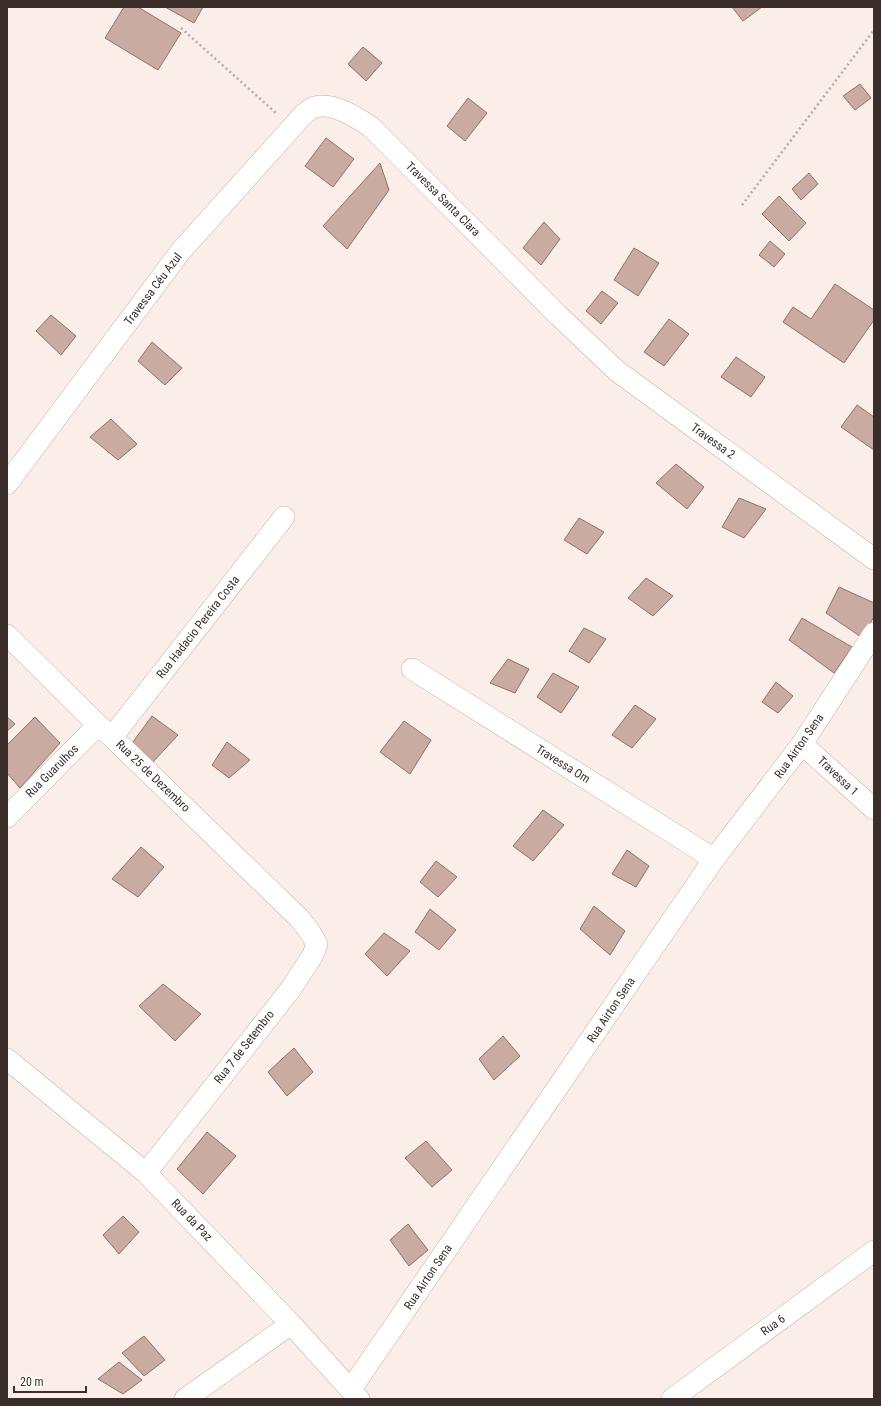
<svg xmlns="http://www.w3.org/2000/svg" width="881" height="1406" viewBox="0 0 881 1406" font-family="'Roboto Condensed',sans-serif">
	<style>
		.building { fill: #caaba1; stroke: #8f7268 }
		.lines { fill: none; stroke-linecap: round; stroke-linejoin: round }
		.minor-casing { stroke: #caaba0; stroke-width: 22 }
		.path { stroke: #b7aaa5; stroke-width: 2.5; stroke-dasharray: 2 3; stroke-linecap: butt }
		.minor { stroke: #fff; stroke-width: 21 }
		.labels { text-anchor: middle; dominant-baseline: central; stroke-width: 3.5; stroke-linejoin: round; paint-order: stroke }
		.street-label { font-size: 12px; fill: #3b2e2a; stroke: #fff }
	</style>
	<rect width="100%" height="100%" fill="#fbeee9"/>
	<path class="building" d="M124 7H138L181 33 158 70 105 38Z
		M165 7H203L194 23Z
		M732 7H762L743 21Z
		M363 47 382 63 366 81 348 64Z
		M860 84 871 98 855 110 843 96Z
		M468 98 487 113 465 141 447 126Z
		M326 138 354 159 333 187 305 166Z
		M380 163 389 190 347 249 323 226Z
		M809 173 818 184 801 200 792 189Z
		M779 196 806 223 789 241 762 214Z
		M544 222 560 239 541 265 523 248Z
		M770 241 785 254 774 267 759 255Z
		M634 248 659 263 638 296 614 280Z
		M835 284 874 310V320L844 363 783 322 793 307 811 319Z
		M602 291 618 303 601 324 586 311Z
		M51 315 76 336 61 355 36 331Z
		M669 319 689 334 664 366 644 352Z
		M152 342 182 368 165 385 138 361Z
		M736 357 765 377 751 397 721 377Z
		M857 405 874 417V450L841 427Z
		M111 419 137 444 118 460 90 437Z
		M676 464 704 487 687 509 656 483Z
		M739 498 766 509 744 538 722 527Z
		M579 518 604 532 587 554 564 540Z
		M646 578 673 596 653 616 628 598Z
		M839 587 874 603V617L861 637 826 613Z
		M802 618 852 647 834 673 789 640Z
		M584 628 606 639 589 663 569 651Z
		M508 659 529 669 515 693 490 683Z
		M553 673 579 687 561 713 537 697Z
		M776 682 793 696 778 713 762 702Z
		M635 705 656 719 632 748 612 735Z
		M152 716 178 735 152 763 130 746Z
		M7 717 15 724 7 731Z
		M35 717 60 743 20 788 7 773V745Z
		M404 721 431 740 410 774 380 752Z
		M227 742 250 760 229 778 212 765Z
		M543 810 564 825 533 861 513 846Z
		M141 847 164 867 138 897 112 879Z
		M627 850 649 866 636 887 612 874Z
		M436 861 457 877 438 897 420 882Z
		M594 906 625 931 610 955 580 929Z
		M430 909 456 930 439 950 415 932Z
		M384 933 410 951 387 976 365 954Z
		M163 984 201 1014 175 1041 139 1006Z
		M503 1036 520 1056 494 1080 479 1059Z
		M294 1048 313 1072 287 1096 268 1072Z
		M207 1132 236 1156 203 1194 177 1169Z
		M426 1141 452 1170 432 1187 405 1158Z
		M123 1216 139 1232 119 1254 103 1235Z
		M408 1224 428 1250 409 1266 390 1240Z
		M144 1336 165 1360 144 1376 122 1353Z
		M119 1362 142 1380 123 1394 98 1379Z"/>
	<g class="lines">
		<g class="minor-casing">
			<path id="minor" d="M7 484 180 252 304 114C307 112 311 108 315 107 333 102 356 117 371 127L559 316 617 371 874 559
				M7 635 98 725 112 737 299 918 310 932 317 944 313 955 290 990 146 1173
				M412 669 714 859
				M112 737 284 517
				M802 744 874 809
				M7 817 98 725
				M7 1059 146 1173 291 1324 359 1399
				M351 1389 714 859 802 744 874 633
				M185 1399 291 1324
				M672 1399 874 1251"/>
		</g>
		<path class="path" d="M181 28 276 113
			M742 205 874 30"/>
		<use href="#minor" class="minor"/>
	</g>
	<g class="labels">
		<g class="street-label">
			<text transform="translate(443 199) rotate(45)">Travessa Santa Clara</text>
			<text transform="translate(153 289) rotate(-53)">Travessa Céu Azul</text>
			<text transform="translate(713 441) rotate(36)">Travessa 2</text>
			<text transform="translate(198 627) rotate(-52)">Rua Hadacio Pereira Costa</text>
			<text transform="translate(799 746) rotate(-55)">Rua Airton Sena</text>
			<text transform="translate(563 764) rotate(32)">Travessa Om</text>
			<text transform="translate(52 771) rotate(-45)">Rua Guarulhos</text>
			<text transform="translate(153 776) rotate(44)">Rua 25 de Dezembro</text>
			<text transform="translate(838 776) rotate(43)">Travessa 1</text>
			<text transform="translate(611 1010) rotate(-56)">Rua Airton Sena</text>
			<text transform="translate(244 1047) rotate(-52)">Rua 7 de Setembro</text>
			<text transform="translate(192 1220) rotate(46)">Rua da Paz</text>
			<text transform="translate(428 1277) rotate(-56)">Rua Airton Sena</text>
			<text transform="translate(773 1325) rotate(-36)">Rua 6</text>
		</g>
	</g>
	<rect width="881" height="1406" fill="none" stroke="#3b2e2a" stroke-width="16"/>
	<path d="M14 1386v6h72v-6" fill="none" stroke="#3b2e2a" stroke-width="2"/>
	<text x="20" y="1386" font-size="12" fill="#3b2e2a" stroke="#ffffff" stroke-width="3" paint-order="stroke">20 m</text>
</svg>
